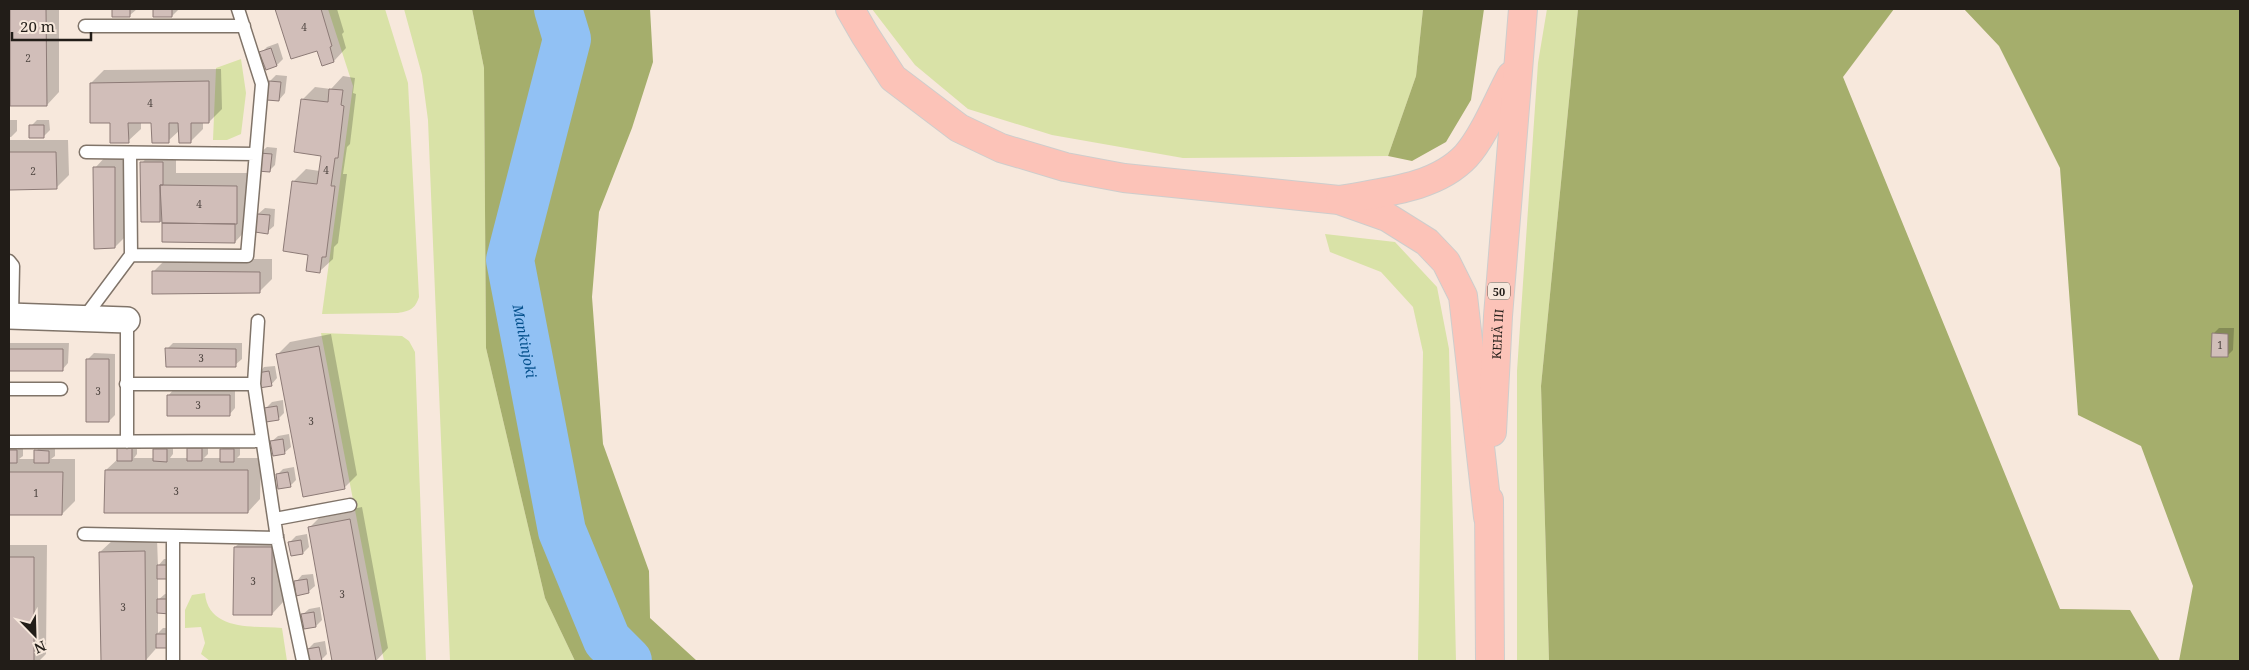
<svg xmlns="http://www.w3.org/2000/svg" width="2249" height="670" viewBox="0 0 2249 670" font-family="'Noto Serif',serif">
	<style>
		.green { fill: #d9e2a7 }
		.forest { fill: #a5ae6c }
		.shadow { fill: #0003 }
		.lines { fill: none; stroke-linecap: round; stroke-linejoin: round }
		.river { stroke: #91c1f4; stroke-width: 48 }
		.building { fill: #d1beb9; stroke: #8d7b77 }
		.lane-casing { stroke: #807469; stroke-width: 15 }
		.street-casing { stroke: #807469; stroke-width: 28 }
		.highway-casing { stroke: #cecdcc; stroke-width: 30 }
		.lane { stroke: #fff; stroke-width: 12 }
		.street { stroke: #fff; stroke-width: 25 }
		.highway { stroke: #fcc3b8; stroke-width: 28 }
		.labels { text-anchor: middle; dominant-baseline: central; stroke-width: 5; stroke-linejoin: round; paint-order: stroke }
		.number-label { font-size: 10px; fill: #4e4540 }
		.shield { fill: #f7e8dc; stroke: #625a53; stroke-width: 1 }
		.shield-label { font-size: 11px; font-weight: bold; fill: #221d18 }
		.street-label { font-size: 12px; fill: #221d18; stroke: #f7e8dc }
		.water-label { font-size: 14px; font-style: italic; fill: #034f8b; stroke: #f7e8dc }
	</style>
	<rect width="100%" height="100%" fill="#f7e8dc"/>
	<path class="green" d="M328 9H385L408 83 419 297C415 309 410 311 398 313L322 314 353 86Z
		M404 9H472L484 68 486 348 545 598 575 661H450L428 120 422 75Z
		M872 9H1423L1416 76 1388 156 1183 158 1052 135 968 109 915 65Z
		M1547 9H1578L1541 386 1549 661H1517V371L1538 63Z
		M241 59 246 93 241 134 227 140H213L216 68Z
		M1325 234 1395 242 1437 287 1449 349 1456 661H1418L1423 352 1413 307 1381 272 1330 252Z
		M321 333 402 336 409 341 415 352 426 661H384Z
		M205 593C208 631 253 626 282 628L287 661H210L201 654 205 643 201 627 185 628V610L192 595Z"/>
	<path class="forest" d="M472 9H650L653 62 632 128 599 212 592 297 603 444 649 571 650 618 697 661H575L545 598 486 348 484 68Z
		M1423 9H1484L1471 100 1446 142 1412 161 1388 156 1416 76Z
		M1578 9H1894L1843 77 2060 609 2130 610 2160 661H1549L1541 386Z
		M1964 9H2240V661H2179L2193 586 2141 446 2078 415 2060 168 1999 46Z"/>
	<path class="shadow" d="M11 9H59V92L47 105H12Z
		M113 9H137L130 15 113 16Z
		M154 9H179L172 16H154Z
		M276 9H337L344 32 342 34 346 48 334 61 323 64 318 49 291 57Z
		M278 43 283 59 277 65 266 69 261 53 267 47Z
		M221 69 222 109 209 122H203V129L190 142 180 130 168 141 153 122H141V129L128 141 111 122 91 83 104 70Z
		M276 75 287 76 285 93 279 100 270 81Z
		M343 76 355 78 353 93 356 94 350 144 347 147 343 174H347L338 243 334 247 333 259 320 271 310 253 293 182 306 169 320 171 322 155 302 100 315 87 331 89Z
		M9 120H17V131L11 137H9Z
		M37 120H49L50 130 43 137 31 126Z
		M9 140H68L69 175 56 188H9Z
		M267 147 277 148 275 165 269 171 260 153Z
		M154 150H176V173H249L247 229 235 242 163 241V222L142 221V163Z
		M107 155H127L128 234 115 247 95 168Z
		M265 208 275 209 274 226 267 232 258 214Z
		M166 259H272V279L259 292 153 272Z
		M2219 328H2234L2233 350 2227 356 2213 334Z
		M331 334 357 475 344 488 278 354 290 342Z
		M9 343H69L68 363 62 370H9Z
		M173 343H242V359L235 365 167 349Z
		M94 353 115 354V415L109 421 87 360Z
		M275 366 277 378 271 385 258 374 264 367Z
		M174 389 235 390V408L229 415 168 396Z
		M283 400 284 413 278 419 266 408 272 402Z
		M289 434 291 447 284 453 271 442 278 436Z
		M125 443H137V454L134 458H154V449L160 443H173V454L170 458H189V449L195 443H208V454L204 458H221V450L227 444H240V455L237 458H261L260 499 248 512 106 470 119 458V449Z
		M23 445V456L19 459H36V451L42 445H55V456L51 459H75V501L62 514H9V446Z
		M294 467 296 480 290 486 277 475 283 469Z
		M362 507 388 648 376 661H334L309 528 322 515Z
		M285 534 284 601 272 614 235 547 248 535Z
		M307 534 309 547 303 553 290 542 296 536Z
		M157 539 158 566 164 559H175L158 578V600L165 594 175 593 158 612V633L163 628H174L146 660 102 661 100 552 113 540Z
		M9 545H47L46 654 39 661H9Z
		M313 574 315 586 308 592 296 582 302 575Z
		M320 607 322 620 316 626 302 615 309 609Z
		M325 641 327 654 321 660 310 661 308 649 314 643Z"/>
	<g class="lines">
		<path class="river" id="s1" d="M558 9 567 39 510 260 562 531 607 640 628 661"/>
	</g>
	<path class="building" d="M10 9H46L47 106H10Z
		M112 9H130V17H112Z
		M153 9H172V17H153Z
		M275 9H321L332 46 330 47 334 62 322 66 317 51 291 59Z
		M271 48 277 66 266 70 259 52Z
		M209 81V123H191V143H179L178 123H169V143H152L151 123H128L129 143H110V123H90V83Z
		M269 81 281 82 279 101 267 100Z
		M329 89 343 90 341 105 344 106 338 158H335L331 186H335L326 257H322L320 273 306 271 308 255 283 251 292 181 317 184 321 156 294 152 301 99 328 102Z
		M29 125H44V138H29Z
		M9 152H56L57 189 9 190Z
		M259 153 272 154 270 172 257 171Z
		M140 162H163V185H160V222H141Z
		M93 167H115V248L94 249Z
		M160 185 237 186V224L162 223Z
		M257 214 270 215 268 234 255 232Z
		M162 223 235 224V243L162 242Z
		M152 271 260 272V293L152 294Z
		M2212 333 2228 334V357H2211Z
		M319 346 345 489 303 497 276 354Z
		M165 348 236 349V367H166Z
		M9 349H63V371H9Z
		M86 359H109V422H86Z
		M269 371 272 386 259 388 257 373Z
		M167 395H230V416H167Z
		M277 406 279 420 266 422 264 408Z
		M283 439 285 454 273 456 270 441Z
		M117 448H132V461H117Z
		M187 448H202V461H187Z
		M153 449H167V462L153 461Z
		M220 449H234V462H220Z
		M9 450H17V463H9Z
		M34 450 49 451V463H34Z
		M105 470H248V513H104Z
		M9 472H63L62 515H9Z
		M288 472 291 487 278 489 276 474Z
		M350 519 376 661H332L308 527Z
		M301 540 303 554 291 556 288 542Z
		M234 547H272V615H233Z
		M145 551 146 661H101L99 552Z
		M9 557H34V661H9Z
		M157 565H170V579H157Z
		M307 579 309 593 296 596 294 581Z
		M157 599H170V614L157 613Z
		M314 612 316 627 304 629 301 614Z
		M156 634H169V648H156Z
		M319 647 322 661H309L307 649Z"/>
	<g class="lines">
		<g class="lane-casing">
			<path id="lane" d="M85 26H244
				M86 152 256 154
				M130 153 131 255
				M9 261 13 266 12 316
				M84 318 131 255 247 256 262 84 238 9
				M258 321 254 384 277 538 303 661
				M126 384H254
				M9 389H61
				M9 442 262 441
				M127 442V320
				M275 519 350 505
				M84 534 277 538
				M173 536V661"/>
		</g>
		<g class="street-casing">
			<path id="street" d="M9 316 127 320"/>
		</g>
		<g class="highway-casing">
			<g id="highway">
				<path d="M850 9 865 35 893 78 959 128 1001 148 1065 167 1124 178 1339 200 1387 217 1427 242 1446 262 1463 296 1488 517"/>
				<path d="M1340 200C1382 192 1435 189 1466 156 1484 136 1498 100 1511 76"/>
				<path id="s2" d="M1492 432 1498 316 1523 9"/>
				<path d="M1489 500 1490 661"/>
			</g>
		</g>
		<use href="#lane" class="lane"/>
		<use href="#street" class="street"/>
		<use href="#highway" class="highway"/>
	</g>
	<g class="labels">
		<g class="number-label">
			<text x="304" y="27">4</text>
			<text x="28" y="58">2</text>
			<text x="150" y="103">4</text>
			<text x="326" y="170">4</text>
			<text x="33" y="171">2</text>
			<text x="199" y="204">4</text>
			<text x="2220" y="345">1</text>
			<text x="201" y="358">3</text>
			<text x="98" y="391">3</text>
			<text x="198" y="405">3</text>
			<text x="311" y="421">3</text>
			<text x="176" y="491">3</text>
			<text x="36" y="493">1</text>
			<text x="253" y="581">3</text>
			<text x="342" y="594">3</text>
			<text x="123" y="607">3</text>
		</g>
		<rect class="shield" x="1488" y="282.5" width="22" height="17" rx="4"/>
		<g class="shield-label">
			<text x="1499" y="291">50</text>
		</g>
		<g class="street-label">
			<text stroke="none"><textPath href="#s2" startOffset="98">KEHÄ III</textPath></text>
		</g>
		<g class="water-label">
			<text stroke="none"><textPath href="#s1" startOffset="342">Mankinjoki</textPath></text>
		</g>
	</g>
	<rect width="2249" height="670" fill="none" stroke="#221d18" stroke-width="20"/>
	<g transform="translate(35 635) rotate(157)" stroke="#f7e8dc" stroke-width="4" paint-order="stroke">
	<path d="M0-4L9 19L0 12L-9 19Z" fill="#221d18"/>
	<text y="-8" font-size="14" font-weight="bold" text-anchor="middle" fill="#221d18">N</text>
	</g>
	<path d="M12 32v8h79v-8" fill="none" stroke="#221d18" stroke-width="2.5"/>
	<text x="20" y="32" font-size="15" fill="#221d18" stroke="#f7e8dc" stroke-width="4" paint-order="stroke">20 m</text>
</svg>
